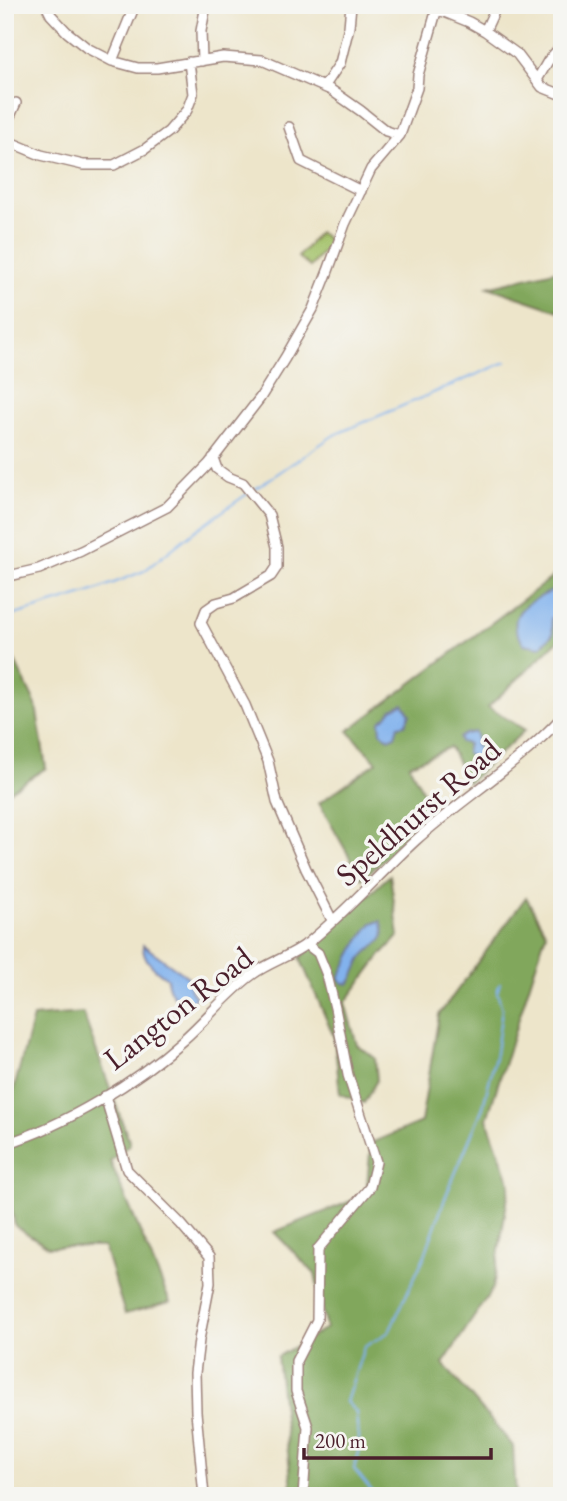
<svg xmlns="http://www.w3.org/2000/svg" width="567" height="1501" viewBox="0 0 567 1501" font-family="'EB Garamond',serif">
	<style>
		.green { fill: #a2c168; stroke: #76704a; stroke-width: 2 }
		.forest { fill: #81a75c; stroke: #666344; stroke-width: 2 }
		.water { fill: #82b2ed; stroke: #66688c; stroke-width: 2 }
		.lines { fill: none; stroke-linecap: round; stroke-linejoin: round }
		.stream { stroke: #82b2ed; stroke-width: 2 }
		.minor-casing { stroke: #9c827a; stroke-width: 12 }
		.minor { stroke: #fff; stroke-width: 9 }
		.labels { text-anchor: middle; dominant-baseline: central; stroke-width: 7; stroke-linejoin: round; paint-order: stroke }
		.street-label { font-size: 32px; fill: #4a1f2b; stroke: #f6f6f2 }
	</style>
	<rect width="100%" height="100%" fill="#f6f6f2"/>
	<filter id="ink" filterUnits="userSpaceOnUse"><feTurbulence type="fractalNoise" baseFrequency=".0143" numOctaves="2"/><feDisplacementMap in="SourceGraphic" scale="14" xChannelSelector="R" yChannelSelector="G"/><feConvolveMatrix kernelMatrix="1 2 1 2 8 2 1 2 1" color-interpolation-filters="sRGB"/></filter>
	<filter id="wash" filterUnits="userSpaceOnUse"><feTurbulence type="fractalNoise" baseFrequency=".00686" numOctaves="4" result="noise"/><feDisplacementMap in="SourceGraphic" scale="28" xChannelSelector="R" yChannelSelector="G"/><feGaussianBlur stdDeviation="1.57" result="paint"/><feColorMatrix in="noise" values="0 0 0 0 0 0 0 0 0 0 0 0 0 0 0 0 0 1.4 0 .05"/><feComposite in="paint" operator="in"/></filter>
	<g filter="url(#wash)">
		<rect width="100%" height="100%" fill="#ede5ca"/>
		<path class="green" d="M319 232 331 242 310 267 298 257Z"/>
		<path class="forest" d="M562 269V312L488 287Z
			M562 570V637L488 707 525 730 468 783 450 747 409 765 434 813 362 879 319 803 377 762 348 731Z
			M5 649 12 655 36 705 46 768 5 794Z
			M390 875 399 936 382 954 345 1003 357 1045 375 1058 377 1080 364 1103 340 1094 334 1037 300 958Z
			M526 897 546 933 487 1119 510 1183 493 1288 443 1364 513 1446 516 1496H293L277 1357 326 1328 315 1274 274 1232 366 1195 371 1143 421 1122 439 1015Z
			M83 1013 130 1144 110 1161 170 1302 125 1314 104 1247H48L15 1226 5 1174V1123L33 1017Z"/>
		<path class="water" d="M562 585V618H551L553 634 540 647 524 644C522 640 517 634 516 629 511 603 546 597 562 585Z
			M403 704 410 714 405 725 398 726 395 736 389 739 381 732 380 721 387 716 392 709Z
			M475 732 477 740 476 745 481 751 477 757H471L466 752 468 744 460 742 459 738 465 734Z
			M381 921C391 944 372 943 362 958 357 966 355 976 349 984L343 983 339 978 359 940 372 923Z
			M143 945 188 977 190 989 196 997 185 1007C175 999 168 992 167 978 156 971 142 959 143 945Z"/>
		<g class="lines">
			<path class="stream" d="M255 489 334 435 506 362
				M5 618 91 592 144 571 192 533 247 494
				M376 1496 354 1469 359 1448 356 1412 346 1402 364 1347 389 1332 425 1255 445 1198 483 1107 496 1053 502 1009 497 992 500 983"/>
		</g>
	</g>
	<g filter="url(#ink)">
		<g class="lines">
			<g class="minor-casing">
				<path id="minor" d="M46 5 51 15 67 32 87 48 112 61 138 68H157L223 57 262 60 331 90 361 111 386 131 400 135
					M437 9 469 22 485 31 517 54 542 87 562 95
					M485 31 497 5
					M112 61 135 5
					M202 61 201 31 206 5
					M537 80 548 61 562 45
					M324 87 340 63 349 27 351 5
					M5 127 16 103
					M289 127 301 161 361 191
					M5 140 41 155 83 165H114L145 149 169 131 187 110 193 94 189 62
					M213 458 217 469 228 477 243 483 269 515 277 547V567L271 576 234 598 216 603 206 610 201 623 245 705 268 761 277 802 306 869 332 920
					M5 575H13L39 569 81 551 167 507 209 464 236 429 260 398 285 358 313 309 328 271 345 224 371 169 400 135 417 88 418 75 438 5
					M105 1096 127 1170 181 1224 209 1257 210 1283 199 1340 195 1373 196 1412 204 1496
					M5 1144C66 1125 136 1082 183 1040 207 1019 227 993 253 974 270 962 291 956 308 943 346 912 379 874 416 840 463 798 519 764 562 717
					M303 1496 308 1427 296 1391V1361L317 1320 318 1249 370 1187 376 1162 348 1075 335 1008 327 975 318 953 306 944"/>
			</g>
			<use href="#minor" class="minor"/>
		</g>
	</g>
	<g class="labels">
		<g class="street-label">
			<text transform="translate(418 812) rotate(-41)">Speldhurst Road</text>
			<text transform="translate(178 1008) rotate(-38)">Langton Road</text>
		</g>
	</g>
	<rect width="567" height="1501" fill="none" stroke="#f6f6f2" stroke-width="28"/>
	<path d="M304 1448v10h187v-10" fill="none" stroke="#4a1f2b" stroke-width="3.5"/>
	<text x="315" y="1448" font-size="21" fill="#4a1f2b" stroke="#f6f6f2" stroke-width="5" paint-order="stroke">200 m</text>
</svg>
